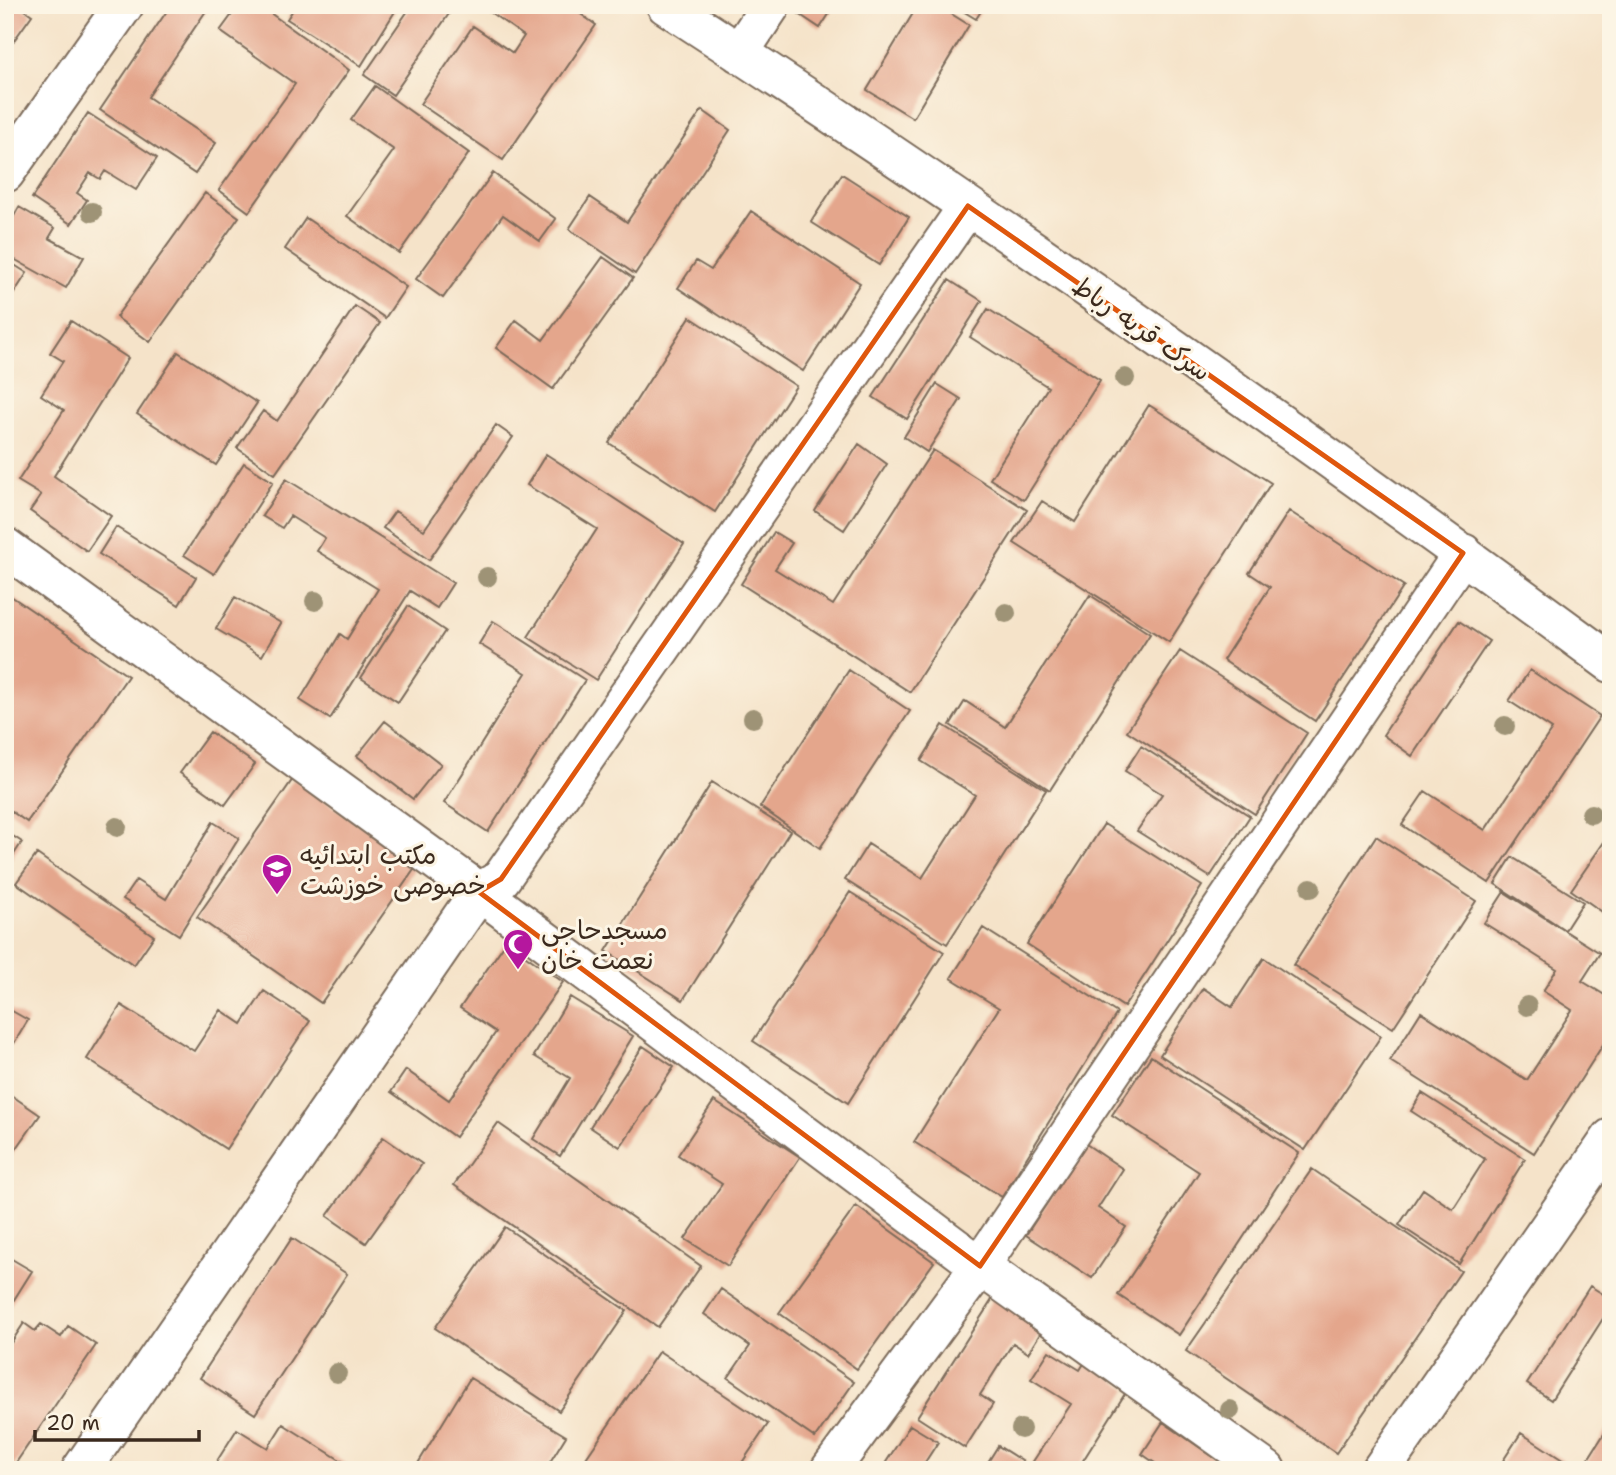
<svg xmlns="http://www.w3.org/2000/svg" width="1616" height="1475" viewBox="0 0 1616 1475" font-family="'Shantell Sans','Playpen Sans Arabic',sans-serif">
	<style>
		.building { fill: #e4a68c }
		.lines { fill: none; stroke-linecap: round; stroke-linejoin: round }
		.minor-casing { stroke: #7c6b5a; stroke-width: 42 }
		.minor { stroke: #fff; stroke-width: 38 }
		.tree { fill: #9e9376 }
		.marked { fill: none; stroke: #df570d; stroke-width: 5; stroke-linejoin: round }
		.labels { text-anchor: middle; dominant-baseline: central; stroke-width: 6; stroke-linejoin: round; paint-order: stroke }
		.street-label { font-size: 26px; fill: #3b2a1e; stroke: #fcf5e5 }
		.poi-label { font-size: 26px; fill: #3b2a1e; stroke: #fcf5e5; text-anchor: start }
	</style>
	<rect width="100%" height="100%" fill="#fcf5e5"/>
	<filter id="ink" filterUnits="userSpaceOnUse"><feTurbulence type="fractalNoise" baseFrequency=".0143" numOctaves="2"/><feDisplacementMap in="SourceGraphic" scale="14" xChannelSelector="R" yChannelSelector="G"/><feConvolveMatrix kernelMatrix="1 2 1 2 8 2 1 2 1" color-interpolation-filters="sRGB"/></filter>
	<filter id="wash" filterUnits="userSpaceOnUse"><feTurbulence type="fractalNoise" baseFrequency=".00686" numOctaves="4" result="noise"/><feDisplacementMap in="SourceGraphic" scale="28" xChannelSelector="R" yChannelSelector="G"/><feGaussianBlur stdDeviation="1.57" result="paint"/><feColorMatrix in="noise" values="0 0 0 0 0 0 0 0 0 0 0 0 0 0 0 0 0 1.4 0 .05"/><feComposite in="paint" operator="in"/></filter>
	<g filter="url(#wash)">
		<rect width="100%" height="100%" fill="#f5e3c9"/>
		<g id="blocks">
			<path class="building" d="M5 5H18L32 15 5 53Z
				M171 5H210L148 97 216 143 195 174 100 110Z
				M239 5H259L349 70 249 212 219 190 295 84 220 31Z
				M296 5H399L361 66 287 19Z
				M412 5H455L393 95 364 75Z
				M480 5H568L596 25 503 160 420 104 473 26 513 53 524 36Z
				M805 5H835L820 28 799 14Z
				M918 5H937L969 25 913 118 867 90Z
				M953 5H985L976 19Z
				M375 86 469 153 399 253 347 216 394 150 351 120Z
				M702 110 730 130 635 274 569 229 590 197 627 222Z
				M88 113 157 158 136 190 105 171 100 179 90 173 77 193 87 200 71 224 32 198Z
				M493 173 556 219 540 241 503 215 443 298 416 279Z
				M842 174 909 217 879 265 811 222Z
				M205 193 239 217 150 342 116 317Z
				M19 207 55 228 49 238 84 257 66 288 5 254V232Z
				M751 211 860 283 803 371 678 288 696 261 711 270Z
				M306 218 406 287 385 318 285 249Z
				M603 257 633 278 553 389 496 348 516 320 543 340Z
				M5 259 27 273 5 307Z
				M949 280 982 301 907 419 873 397Z
				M355 306 380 323 275 474 237 448 263 411 277 421Z
				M988 309 1100 380 1024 500 990 479 1048 387 970 337Z
				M690 317 796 386 715 512 609 443Z
				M71 321 128 358 54 476 111 516 87 551 30 511 41 495 18 481 64 410 41 395 63 361 50 353Z
				M178 352 257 403 216 465 137 414Z
				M937 384 961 399 927 452 904 437Z
				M1149 405 1271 483 1169 642 1014 543 1042 501 1075 522Z
				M496 425 513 437 429 560 383 528 395 511 424 530Z
				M859 444 887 464 844 530 815 511Z
				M933 450 1027 510 910 692 741 584 774 532 792 543 775 569 833 605Z
				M546 454 684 544 596 680 528 637 597 529 527 485Z
				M244 463 273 482 214 574 184 555Z
				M286 479 453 583 437 608 410 591 330 719 300 700 340 634 347 639 378 589 317 551 325 538 290 516 282 528 262 516Z
				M1289 511 1404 586 1315 721 1223 660 1270 587 1249 573Z
				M116 527 196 577 179 605 99 554Z
				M5 592 128 676 27 822 5 807Z
				M1090 595 1150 634 1050 790 950 725 965 701 1005 727Z
				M235 597 281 623 262 656 216 629Z
				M408 606 445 631 398 702 361 678Z
				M493 621 585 680 488 832 444 803 526 673 479 644Z
				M1459 621 1489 641 1412 756 1383 735Z
				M1180 651 1307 733 1255 814 1127 731Z
				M849 670 910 711 820 848 760 807Z
				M1530 670 1600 716 1489 883 1402 825 1425 791 1485 830 1552 729 1509 701Z
				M385 721 441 764 413 799 357 756Z
				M943 725 1046 790 947 944 845 880 868 844 922 878 975 795 921 761Z
				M210 732 255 764 225 805 180 773Z
				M1141 746 1250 816 1210 877 1137 831 1162 794 1125 771Z
				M293 779 418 864 321 1003 197 917Z
				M712 782 790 831 683 1000 606 951Z
				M213 822 239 838 179 935 123 899 136 880 166 899Z
				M1104 824 1202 886 1124 1007 1027 944Z
				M5 831 22 842 5 868Z
				M1611 832V918L1571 890Z
				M1376 836 1476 901 1393 1028 1293 965Z
				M37 854 154 936 134 965 16 883Z
				M1512 857 1583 902 1565 930 1495 884Z
				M850 892 944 952 848 1103 753 1041Z
				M1504 892 1600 953 1582 981 1611 999V1032L1534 1153 1390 1061 1421 1012 1527 1080 1572 1010 1543 991 1557 969 1484 923Z
				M983 928 1117 1013 1002 1197 914 1142 999 1008 951 978Z
				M506 942 563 982 455 1137 391 1092 406 1070 449 1100 496 1032 460 1008Z
				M1264 958 1381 1036 1305 1150 1160 1055 1203 988 1232 1007Z
				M264 991 310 1021 226 1149 87 1059 121 1005 194 1051 221 1010 242 1024Z
				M570 997 633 1036 560 1156 533 1139 570 1078 534 1056Z
				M5 1007 28 1020 13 1045 5 1041Z
				M643 1046 674 1067 620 1147 590 1127Z
				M1151 1056 1299 1153 1179 1335 1118 1295 1199 1172 1112 1115Z
				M5 1091 40 1115 5 1165Z
				M1422 1093 1525 1159 1459 1264 1399 1225 1423 1189 1453 1209 1485 1159 1411 1111Z
				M714 1101 800 1157 728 1266 685 1239 722 1184 678 1155Z
				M498 1123 701 1266 658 1327 454 1185Z
				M383 1137 422 1164 366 1243 327 1216Z
				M1086 1144 1123 1169 1098 1208 1126 1227 1092 1278 1026 1235Z
				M1312 1169 1461 1271 1336 1453 1186 1351Z
				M856 1206 934 1262 857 1369 779 1313Z
				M505 1227 627 1311 559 1411 435 1328Z
				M292 1238 347 1274 255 1414 200 1378Z
				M5 1255 32 1271 5 1314Z
				M1590 1286 1611 1299V1306L1551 1400 1527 1384Z
				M721 1289 854 1382 815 1438 728 1378 750 1346 704 1314Z
				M999 1289 1048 1321 1028 1353 1013 1343 980 1395 993 1404 965 1448 917 1417Z
				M24 1323 35 1331 41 1324 61 1337 68 1326 96 1345 11 1470H5V1368L8 1364 5 1362V1352Z
				M659 1351 768 1424 737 1470H578Z
				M1049 1351 1080 1370 1085 1362 1128 1389 1077 1470H983L998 1446 1030 1466 1071 1404 1031 1379Z
				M470 1378 566 1436 545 1470H414Z
				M1163 1422 1232 1470H1165L1142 1454Z
				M1611 1423V1470H1593L1585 1464Z
				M283 1424 356 1470 212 1469 237 1429 268 1448Z
				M910 1425 938 1442 920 1470H881Z
				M1521 1433 1578 1470H1497Z"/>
		</g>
	</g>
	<g filter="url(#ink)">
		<use href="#blocks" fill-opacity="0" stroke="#7c6b5a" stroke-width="2"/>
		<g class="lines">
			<g class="minor-casing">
				<path id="minor" d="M666 5C988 214 1302 435 1611 663
					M739 53 771 5
					M5 173 124 5
					M5 547 500 907 980 1266 1266 1470
					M81 1470 479 892 501 879 968 206
					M830 1470 980 1266 1463 553
					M1381 1470 1611 1138"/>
			</g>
			<use href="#minor" class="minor"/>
		</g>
		<g class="tree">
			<circle cx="92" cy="212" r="10"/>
			<circle cx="1125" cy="378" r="10"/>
			<circle cx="487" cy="577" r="10"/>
			<circle cx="315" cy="601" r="10"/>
			<circle cx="1006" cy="613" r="10"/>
			<circle cx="753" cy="718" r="10"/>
			<circle cx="1505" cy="726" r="10"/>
			<circle cx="1591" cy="814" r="10"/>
			<circle cx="117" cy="827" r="10"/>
			<circle cx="1311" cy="888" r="10"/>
			<circle cx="1527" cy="1006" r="10"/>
			<circle cx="337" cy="1373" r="10"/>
			<circle cx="1230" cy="1410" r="10"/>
			<circle cx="1021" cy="1429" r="10"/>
		</g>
	</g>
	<path class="marked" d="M968 206 1463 553 980 1266 479 892 501 879Z"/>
	<defs>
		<g id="school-pin" transform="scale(1.575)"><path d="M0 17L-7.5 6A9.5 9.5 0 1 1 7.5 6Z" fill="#b5179e" stroke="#fcf5e5"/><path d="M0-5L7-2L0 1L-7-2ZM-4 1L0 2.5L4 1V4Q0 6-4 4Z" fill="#fff"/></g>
		<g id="mosque-pin" transform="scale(1.575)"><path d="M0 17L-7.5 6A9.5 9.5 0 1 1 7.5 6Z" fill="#b5179e" stroke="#fcf5e5"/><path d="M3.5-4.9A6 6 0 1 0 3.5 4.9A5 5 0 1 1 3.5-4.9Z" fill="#fff"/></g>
	</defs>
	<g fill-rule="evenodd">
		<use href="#school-pin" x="277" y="869"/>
		<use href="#mosque-pin" x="518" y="944"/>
	</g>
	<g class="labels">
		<g class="street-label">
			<text transform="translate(1142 328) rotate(35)">سرک قریه رباط</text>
		</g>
		<g class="poi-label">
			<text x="300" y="854">مکتب ابتدائیه<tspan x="300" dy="30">خصوصی خوزشت</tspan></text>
			<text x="541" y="929">مسجدحاجی<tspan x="541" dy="30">نعمت خان</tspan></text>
		</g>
	</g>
	<rect width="1616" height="1475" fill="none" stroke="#fcf5e5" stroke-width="28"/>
	<path d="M35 1430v10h164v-10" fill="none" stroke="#3b2a1e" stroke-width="3.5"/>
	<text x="46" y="1430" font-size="21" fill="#3b2a1e" stroke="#fcf5e5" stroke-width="5" paint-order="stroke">20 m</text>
</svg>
